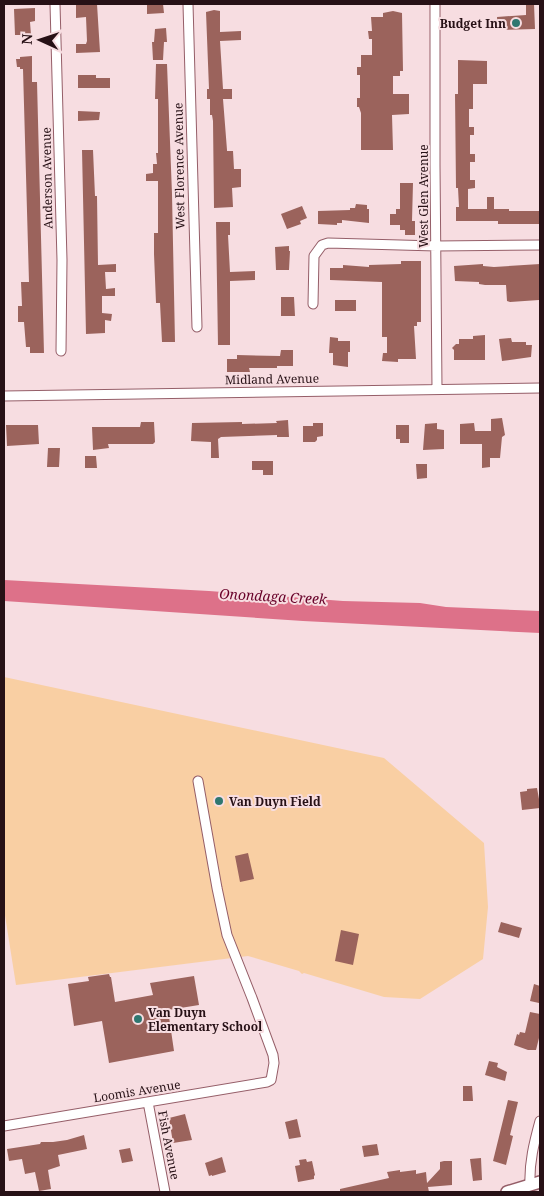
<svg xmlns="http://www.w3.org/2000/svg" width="544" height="1196" viewBox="0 0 544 1196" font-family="'Noto Serif',serif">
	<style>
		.green { fill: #f9cfa3 }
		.water { fill: #dd7189 }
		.building { fill: #9b635c }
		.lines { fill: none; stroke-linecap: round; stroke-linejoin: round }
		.minor-casing { stroke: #955e68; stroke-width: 11 }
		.major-casing { stroke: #955e68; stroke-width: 14 }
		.minor { stroke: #fff; stroke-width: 9 }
		.major { stroke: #fff; stroke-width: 11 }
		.poi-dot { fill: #2f7770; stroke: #f7dde1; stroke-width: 2 }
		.labels { text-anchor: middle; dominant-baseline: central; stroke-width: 4; stroke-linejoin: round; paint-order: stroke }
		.poi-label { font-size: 12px; font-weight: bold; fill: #271116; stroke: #f7dde1; text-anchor: start }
		.street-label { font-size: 12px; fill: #271116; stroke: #f7dde1 }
		.water-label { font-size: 14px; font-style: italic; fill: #680029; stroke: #f7dde1 }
	</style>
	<rect width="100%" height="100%" fill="#f7dde1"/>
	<path class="green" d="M4 677 384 758 484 843 488 907 483 959 420 999 384 997 304 973 302 974 299 971 248 956 16 985 4 909Z"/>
	<path class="water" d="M4 580 209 591 343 601 420 603 446 607 540 611V633L303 621 4 601Z"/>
	<path class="building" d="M97 4 100 52 76 53V44H86L87 41 86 17 76 18V5Z
		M147 4H163L164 13 147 14Z
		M526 4H534L535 29 498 30 497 17 526 15Z
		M35 8V21L30 22 31 35H15L14 9Z
		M214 10 220 11V32L241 31V40L220 41 223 89H232V99H223L227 150V151H233L234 169H241V187L232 188 233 207 214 208 213 121 212 115H210V99H207V89H209L206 12Z
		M393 11 402 13 403 71H400V76H393V94H409V114L392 115 393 150H361V113L359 107H357V98H360V75H357V67H361V55H372V39H369L368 31H372L371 17H383V13Z
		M166 28 167 42H164L163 60H153L152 42H154L155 29Z
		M32 56V82H37L44 353H30V347H26L24 322H18V306H22L21 282H29L23 69H20V67H17L16 59H20V57Z
		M458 60 487 61V84H473V109H469V127H474V135H470V154H475V162H470V180H475V188L468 189V209H487V197H494V209H509V211H540V224H498V221H456V207H459L458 188H456L455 94H458Z
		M156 64H167L172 194 175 342H162L160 303H156L154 254V233H158V181H146V174L153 173V164H157L156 153H158V99H155Z
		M78 75H96V78H110V88H78Z
		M78 111 100 112 99 120 78 121Z
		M82 150H93L95 196H97L98 265 116 264V272H105L106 289 115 288V296H102V313L112 314 111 321 105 320V333L86 334Z
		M400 183H413L412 221H415V235H405V230H400V225H390V214H396V209H400Z
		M356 204 367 205V209H369V223L342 220V223H337V225L318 224V211L350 210V208H355Z
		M302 206 307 218 300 221 301 224 287 229 281 214Z
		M216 222H230V235H228L230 272 255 271V280L230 281V345H218Z
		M289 246V251H290L289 270H276L275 247Z
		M401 261H421V322H417V326H414L416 359H398V362L382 361 383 353H387V337H382V282L330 280V268H343V265L369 267V265L401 264Z
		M483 264V266L494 267 540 264 539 300 510 302 507 301 506 285H485L479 284V282L455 281 454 266Z
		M281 297H294L295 316H281Z
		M335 300H356V311H335Z
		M485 335V360H454V350L452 348 456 344H459V339H473V336Z
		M330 337 338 338V341H350V352H348V367L333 365V353H329Z
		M511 338 512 342H526V345H532L531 357 502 361 499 339Z
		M281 350H293V366H277V368H249L250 372H227V359H237V355L280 356Z
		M502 418 505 435 502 437 500 458H490V467L482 468V444H460V424L474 423 475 431H491V419Z
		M288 420 289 437H277V435L221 437 218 439 219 458H211V442L191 441 192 423 242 422V424L277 423 276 421Z
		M141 422H154L155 442 153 444H108L109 448 93 450 92 427H140Z
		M313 423H323V436L317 437V440L315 442H303V426H313Z
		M437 423V429L444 430V449L423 450 425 424Z
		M6 425H38L39 444 7 446Z
		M396 425H409V443H400V439H396Z
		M48 448H60L59 467H47Z
		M85 456H96L97 468H85Z
		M252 461H273V475H263V470H252Z
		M416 464H427V478L417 479Z
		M537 788 539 799H540V808L522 810 520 792 527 791V789Z
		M248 853 254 879 240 882 235 856Z
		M501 922 522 928 519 938 498 932Z
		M341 930 359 934 353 965 335 961Z
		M109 974 110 977H111L115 1002 153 995 150 983 194 976 199 1005 168 1010 174 1051 109 1063 102 1021 74 1026 68 984 89 981 88 977Z
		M534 984 540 986 539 1003 530 1001Z
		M530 1012 540 1014V1034L536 1050H528L514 1045 517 1034 519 1035 520 1032 525 1033Z
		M489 1061 498 1063 497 1067 507 1072 505 1081 485 1075Z
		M463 1086H472L473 1101H463Z
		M508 1100 518 1102 510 1135 513 1136 506 1165 493 1161Z
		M185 1114 192 1140 173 1143 169 1118Z
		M297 1119 301 1137 289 1139 285 1122Z
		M84 1135 87 1149 58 1155 60 1166 48 1170 51 1189 39 1191 35 1172 25 1174 22 1159 9 1161 7 1149 40 1144 41 1142H53L67 1140Z
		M377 1144 379 1155 364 1157 362 1146Z
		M130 1148 133 1161 122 1163 119 1150Z
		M222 1157 226 1172 212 1176V1175L209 1176 205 1163Z
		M481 1158 482 1180 473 1181 470 1159Z
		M306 1159 307 1162 312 1161 315 1175 314 1176V1179L298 1182 295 1166 300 1165 299 1160Z
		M444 1161H452V1185L428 1187 429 1192H340V1189L389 1178 387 1172 400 1170V1172L416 1170V1174L426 1172 427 1183 440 1169V1162Z"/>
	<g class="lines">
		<g class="minor-casing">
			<path id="minor" d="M55 4 62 260 61 351
				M188 4 197 327
				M435 4V165L437 389
				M313 304 314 256 322 245 328 243 436 246 540 245
				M4 396 540 388
				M148 1102 165 1192
				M4 1126 267 1082 271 1080 274 1063 273 1055 252 998 227 935 217 888 198 781
				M530 1185C529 1163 534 1143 540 1121"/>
		</g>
		<g class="major-casing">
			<path id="major" d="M507 1192 540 1182"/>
		</g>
		<use href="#minor" class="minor"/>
		<use href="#major" class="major"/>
	</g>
	<g class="poi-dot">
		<circle cx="516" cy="23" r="5"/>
		<circle cx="219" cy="801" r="5"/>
		<circle cx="138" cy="1019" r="5"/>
	</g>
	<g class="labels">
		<g class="poi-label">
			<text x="506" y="23" text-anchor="end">Budget Inn</text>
			<text x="229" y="801">Van Duyn Field</text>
			<text x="148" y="1012">Van Duyn<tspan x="148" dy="14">Elementary School</tspan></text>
		</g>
		<g class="street-label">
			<text transform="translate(179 166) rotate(-91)">West Florence Avenue</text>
			<text transform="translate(47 178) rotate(-91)">Anderson Avenue</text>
			<text transform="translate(423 196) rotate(-90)">West Glen Avenue</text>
			<text transform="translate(272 379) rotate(-1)">Midland Avenue</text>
			<text transform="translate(137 1091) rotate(-9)">Loomis Avenue</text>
			<text transform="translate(169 1145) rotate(79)">Fish Avenue</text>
		</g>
		<g class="water-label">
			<text transform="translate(273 596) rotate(3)">Onondaga Creek</text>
		</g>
	</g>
	<rect width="544" height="1196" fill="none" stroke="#271116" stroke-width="10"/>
	<g transform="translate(40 40) rotate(273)" stroke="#f7dde1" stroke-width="4" paint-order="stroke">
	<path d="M0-4L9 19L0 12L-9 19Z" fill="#271116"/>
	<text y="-8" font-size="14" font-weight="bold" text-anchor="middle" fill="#271116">N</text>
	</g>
</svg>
